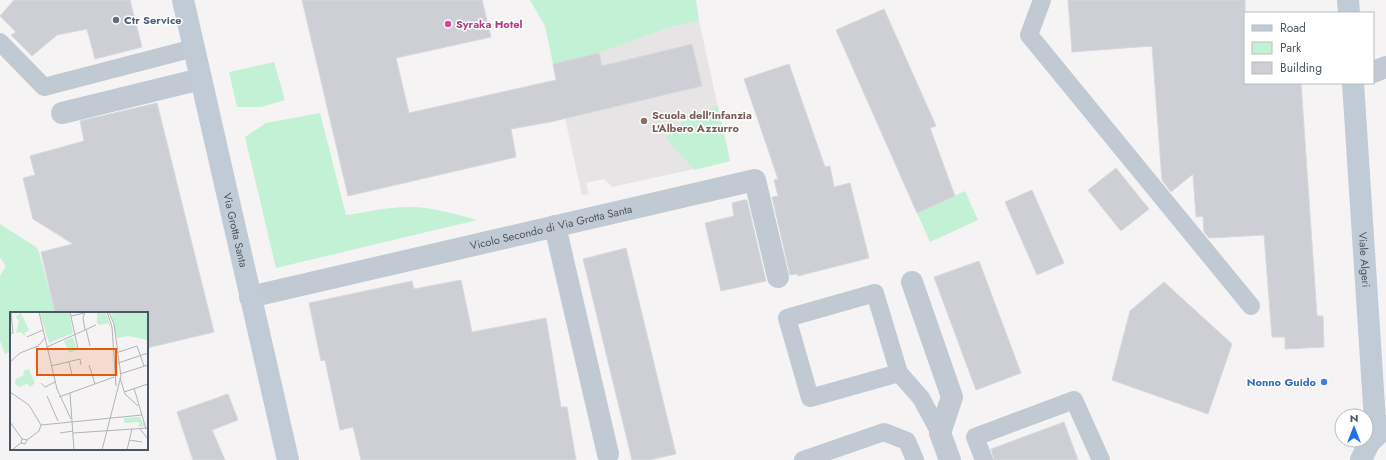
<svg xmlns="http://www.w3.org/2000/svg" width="1386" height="460" viewBox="0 0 1386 460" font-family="Jost,sans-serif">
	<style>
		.education { fill: #e6e4e5 }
		.green { fill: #c3f1d5 }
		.building { fill: #cdcfd5; stroke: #d7d9de }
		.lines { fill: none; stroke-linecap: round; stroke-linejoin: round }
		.lane { stroke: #c1cad2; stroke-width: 18 }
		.street { stroke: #c1cad2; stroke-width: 22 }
		.secondary { stroke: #c1cbd6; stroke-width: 22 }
		.service-dot { fill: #5c6f8a; stroke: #fff; stroke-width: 1.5 }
		.hotel-dot { fill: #d1479c; stroke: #fff; stroke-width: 1.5 }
		.education-dot { fill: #8d6e63; stroke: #fff; stroke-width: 1.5 }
		.shop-dot { fill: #3f7fe0; stroke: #fff; stroke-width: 1.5 }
		.labels { text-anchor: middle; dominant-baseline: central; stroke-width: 3; stroke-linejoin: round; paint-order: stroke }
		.service-label { font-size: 11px; font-weight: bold; fill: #4e5e75; stroke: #fff; text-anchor: start }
		.hotel-label { font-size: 11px; font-weight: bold; fill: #b23c85; stroke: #fff; text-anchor: start }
		.education-label { font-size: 11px; font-weight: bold; fill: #785e54; stroke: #fff; text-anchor: start }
		.street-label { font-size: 11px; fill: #4a5661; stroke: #fff }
		.shop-label { font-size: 11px; font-weight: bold; fill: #366cbe; stroke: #fff; text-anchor: end }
		.inset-road { fill: none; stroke: #b1b4b9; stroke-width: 1 }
		.view { fill: #e8590c; fill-opacity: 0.15; stroke: #e8590c; stroke-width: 2 }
		.inset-edge { fill: none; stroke: #4a5661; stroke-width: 2 }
	</style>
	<rect width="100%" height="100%" fill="#f5f3f3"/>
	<path class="education" d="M699 21 730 161 612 187 604 179 586 183 589 194 582 195 553 64 599 53 670 27Z"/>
	<path class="green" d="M530 0H696L699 21 670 27 599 53 553 64 545 26Z
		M274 62 285 100 261 107H237L229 72Z
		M718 106 730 161 694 170 666 138C685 119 692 113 718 106Z
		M320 113 346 215C368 212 391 206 413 207 435 208 456 214 477 220L276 268 245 137 266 123Z
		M965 191 978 220 930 242 917 213Z
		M0 224 36 247 39 252 55 313H11V351L5 354 0 341V276L6 266 0 258Z"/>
	<path class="building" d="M14 0H130L142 47 95 59 87 29 57 35 32 56 11 35 16 32 0 16Z
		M302 0H482L491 37 396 58 409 113 556 80 553 64 599 53 602 66 692 44 702 86 550 122 511 129 516 157 348 196Z
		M1068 0H1245V83H1301L1317 316H1323L1324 347 1285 349V337H1272L1264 235 1209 238 1204 232 1203 216 1196 217 1193 174 1171 192 1162 180 1152 46 1072 52Z
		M884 9 936 126 930 128 955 196 917 213 836 30Z
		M789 64 825 167 830 166 834 187 850 183 869 258 798 276V274L790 275 772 197 778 196 774 180 778 179 744 79Z
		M157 103 214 332 147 348V313H55L41 252 73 244 33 219 23 178 35 175 30 156 84 141 80 121Z
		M1116 168 1149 209 1121 231 1088 190Z
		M1032 190 1064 263 1037 275 1005 202Z
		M744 200H747L766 281 721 291 705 223 734 216 732 203Z
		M626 248 676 454 649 460H632L583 259Z
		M979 261 1021 373 976 390 934 277Z
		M461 280 472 332 546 318 561 407H567L576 460H361L353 427 340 430 325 360 321 361 309 303 412 281 414 289Z
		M1164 282 1232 344 1208 414 1112 380 1130 311Z
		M228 394 238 420 212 430 225 460H193L177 412Z
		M1064 422 1078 460H994L991 449Z"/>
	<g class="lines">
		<path class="lane" d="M1042 0 1029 35 1251 306
			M0 42 44 87 194 48
			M875 293 899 373 810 398 787 318Z
			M899 373 921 398 940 433
			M803 460 884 432 907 441 915 460
			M984 460 975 437 1074 400 1101 460"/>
		<g class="street">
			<path d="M1373 72 1386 67"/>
			<path d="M62 113 201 79"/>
			<path d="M555 226 608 454"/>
			<path d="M912 282 952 397 940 433 950 460"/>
			<path id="s1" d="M250 297 755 180 778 277"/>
		</g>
		<g class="secondary">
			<path id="s2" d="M183 0 288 460"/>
			<path d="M1348 0 1349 13"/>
			<path id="s3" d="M1353 83 1376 436"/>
			<path d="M1361 460 1369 443 1386 426"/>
		</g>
	</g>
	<circle class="service-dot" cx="116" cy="20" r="4"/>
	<circle class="hotel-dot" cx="448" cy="24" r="4"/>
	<circle class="education-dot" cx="644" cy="121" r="4"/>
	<circle class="shop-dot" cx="1324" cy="382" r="4"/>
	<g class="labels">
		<g class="service-label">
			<text x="124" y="20">Ctr Service</text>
		</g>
		<g class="hotel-label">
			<text x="456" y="24">Syraka Hotel</text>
		</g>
		<g class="education-label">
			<text x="652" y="115">Scuola dell'infanzia<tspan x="652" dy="13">L'Albero Azzurro</tspan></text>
		</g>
		<g class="street-label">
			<text stroke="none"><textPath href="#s1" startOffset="309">Vicolo Secondo di Via Grotta Santa</textPath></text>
			<text stroke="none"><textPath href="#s2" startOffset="236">Via Grotta Santa</textPath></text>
			<text stroke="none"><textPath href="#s3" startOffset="177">Viale Algeri</textPath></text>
		</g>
		<g class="shop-label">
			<text x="1316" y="382">Nonno Guido</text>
		</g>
	</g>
	<g transform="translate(10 312)">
		<rect width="138" height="138" fill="#f5f3f3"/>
		<path d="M59 0 63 21 39 31 30 1ZM87 0H95L97 4 101 18 98 11 90 13 87 11ZM101 0H138V28L118 24 107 26ZM11 1 19 18 14 21 17 25 10 20 6 21 9 10 6 4ZM63 25 67 38 59 41 54 29ZM19 57 25 71 20 75 17 71 10 75 5 72 6 67 14 63 13 59ZM130 105 135 114 129 115V110L114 111V106Z" fill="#c3f1d5"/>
		<path class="inset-road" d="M29 0 47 77 61 107M60 0 68 37M97 0 102 15 106 74M61 4 74 1M76 17 80 34M75 18 73 6 75 0M0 21H3L1 0M17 25 33 18M37 35 86 13M106 41 127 34 134 54M0 50 10 41 28 34 35 26M59 50 62 63M108 51 138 41M79 53 85 72M41 54 70 47 71 53M110 62 138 53M110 66 115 82 128 94M31 71 35 75 45 70M124 76 136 117M0 80 19 93 31 113M114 80 138 72M60 81 64 138M37 84 48 109M49 85 104 65M0 110 12 127M31 113 132 103M130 117 138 127M50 121 63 119M63 121 138 116M17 128 29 119 31 113M119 128 132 130M2 138 11 131 12 127 17 128 15 132 11 131M92 138 111 64 104 12 99 0M117 138 122 117"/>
		<path class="view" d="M27 37H106V63H27Z"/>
		<rect width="138" height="138" class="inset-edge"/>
	</g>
	<rect x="1244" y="12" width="130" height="72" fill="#ffffff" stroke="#b7bbc0"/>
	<rect x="1252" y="25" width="20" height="6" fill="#c1cbd6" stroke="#b7bbc0"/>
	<text x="1280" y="32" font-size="12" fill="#4a5661">Road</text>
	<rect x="1252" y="42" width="20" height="12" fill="#c3f1d5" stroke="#b7bbc0"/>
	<text x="1280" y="52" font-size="12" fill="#4a5661">Park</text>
	<rect x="1252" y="62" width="20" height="12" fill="#cdcfd5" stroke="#b7bbc0"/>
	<text x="1280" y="72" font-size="12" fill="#4a5661">Building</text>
	<g transform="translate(1354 428)"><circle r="19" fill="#ffffff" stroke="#b7bbc0"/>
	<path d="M0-3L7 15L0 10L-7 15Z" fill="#1a73e8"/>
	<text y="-6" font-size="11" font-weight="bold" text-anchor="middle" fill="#4a5661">N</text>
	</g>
</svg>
